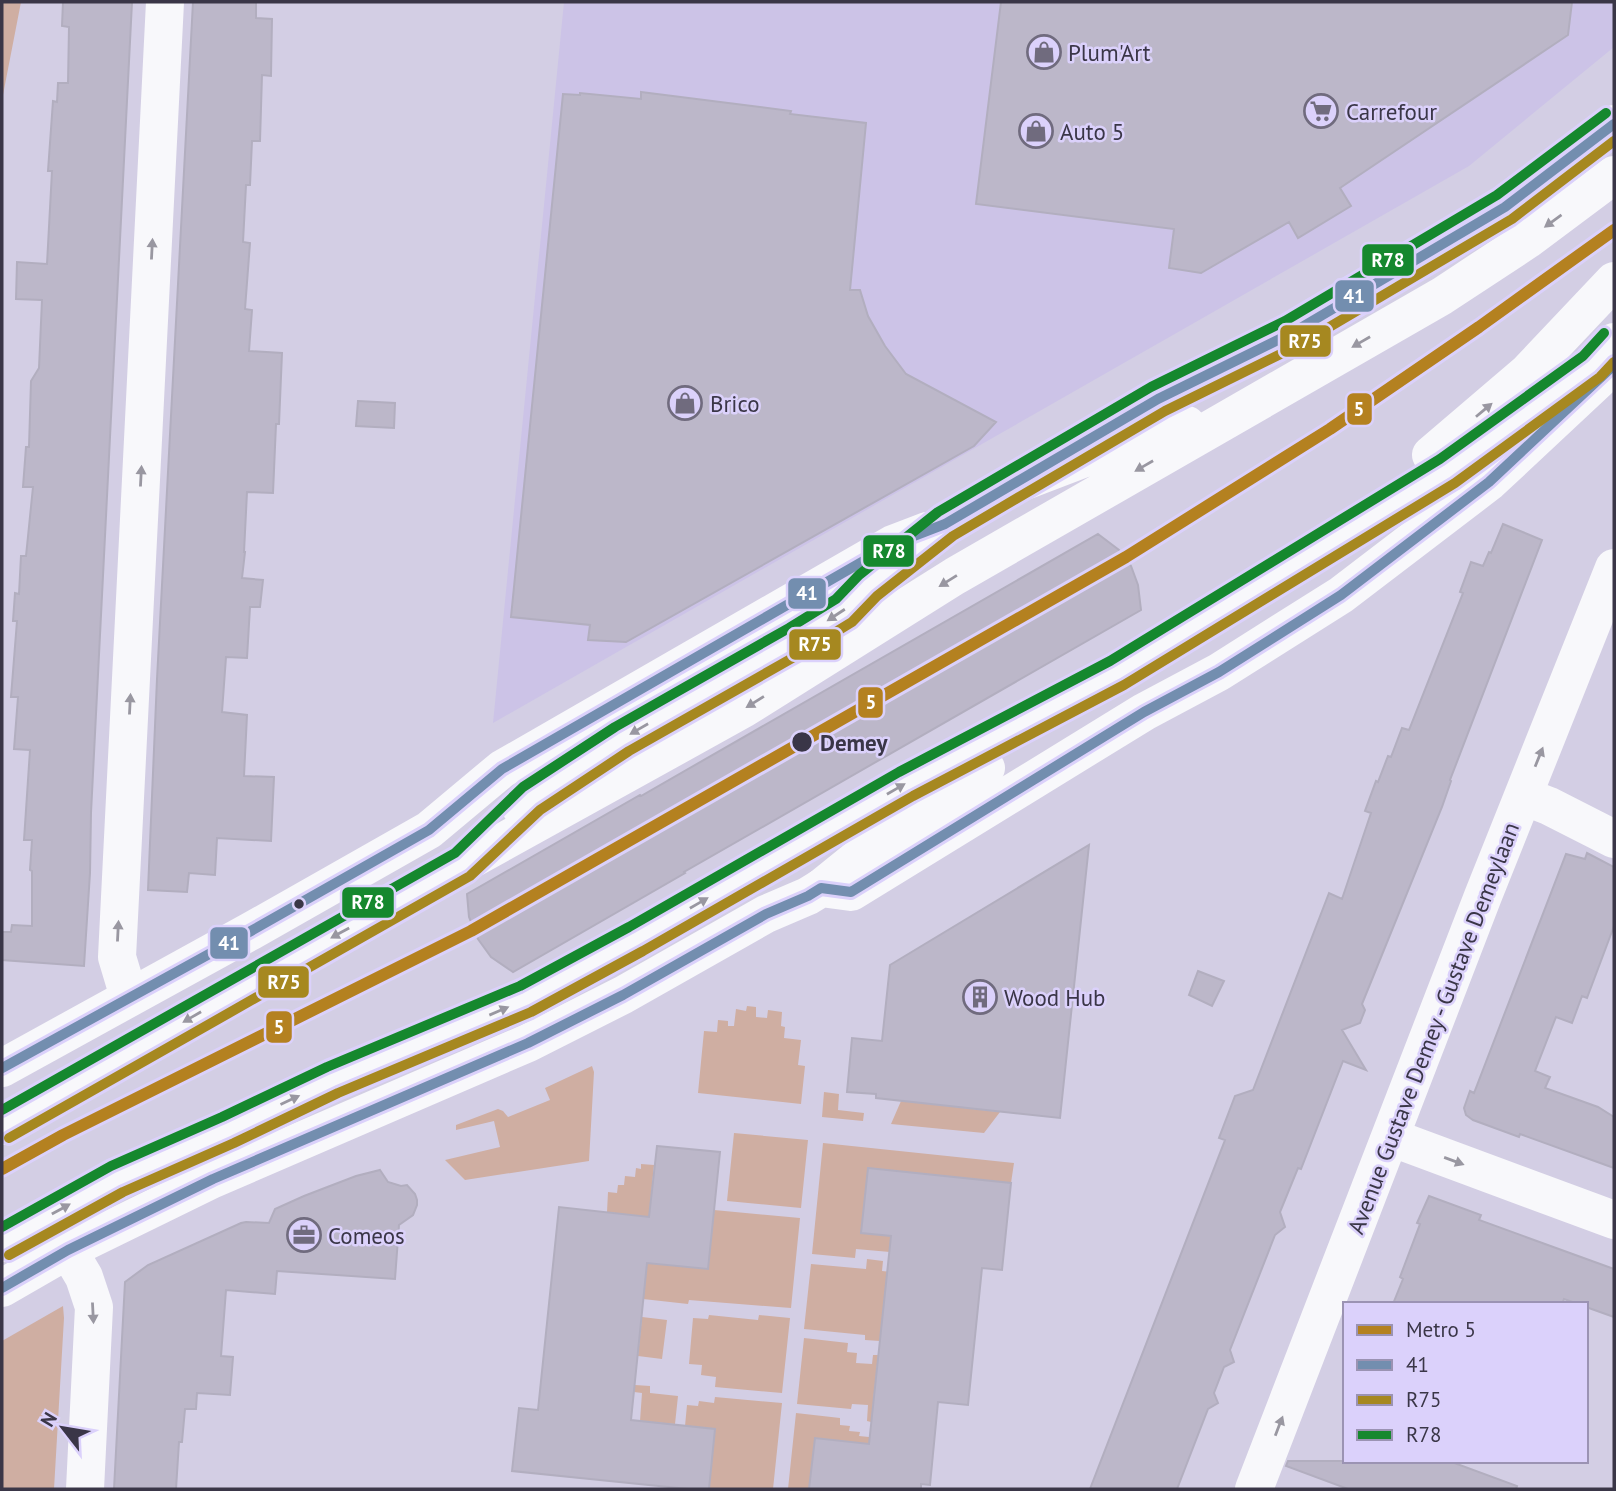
<svg xmlns="http://www.w3.org/2000/svg" width="1616" height="1491" viewBox="0 0 1616 1491" font-family="'PT Sans',sans-serif">
	<style>
		.built { fill: #ccc3e7 }
		.green { fill: #cfaea2 }
		.building { fill: #bcb7c9; stroke: #b2aebf; stroke-width: 2 }
		.lines { fill: none; stroke-linecap: round; stroke-linejoin: round }
		.minor { stroke: #f8f8fb; stroke-width: 38 }
		.major { stroke: #f8f8fb; stroke-width: 38 }
		.highway { stroke: #f8f8fb; stroke-width: 38 }
		.bus-1-casing { stroke: #dbd1fb; stroke-width: 16 }
		.bus-2-casing { stroke: #dbd1fb; stroke-width: 16 }
		.bus-3-casing { stroke: #dbd1fb; stroke-width: 16 }
		.bus-1 { stroke: #738eaf; stroke-width: 10 }
		.bus-2 { stroke: #a68820; stroke-width: 10 }
		.bus-3 { stroke: #15882e; stroke-width: 10 }
		.metro-1-casing { stroke: #dbd1fb; stroke-width: 18 }
		.metro-1 { stroke: #b48120; stroke-width: 12 }
		.oneway { fill: #9997a1 }
		.stop-dot { fill: #3a3647; stroke: #dbd1fb; stroke-width: 2.5 }
		.labels { text-anchor: middle; dominant-baseline: central; stroke-width: 5; stroke-linejoin: round; paint-order: stroke }
		.poi-label { font-size: 23px; fill: #3a3647; stroke: #dbd1fb; text-anchor: start }
		.stop-label { font-size: 23px; font-weight: bold; fill: #3a3647; stroke: #dbd1fb; text-anchor: start }
		.street-label { font-size: 23px; fill: #3a3647; stroke: #dbd1fb }
		.line-badge { stroke: #dbd1fb; stroke-width: 2.5 }
		.badge-label { font-size: 19px; text-anchor: middle; font-weight: bold; fill: #fff }
	</style>
	<rect width="100%" height="100%" fill="#d3cee4"/>
	<path class="built" d="M564 2H1614V47L1469 166 493 723Z"/>
	<path class="green" d="M2 2H21L2 100Z
		M747 1006 756 1007V1017L767 1018 768 1010 782 1012 781 1026 785 1027 784 1038 801 1040 798 1065 805 1066 801 1104 698 1093 704 1031 717 1032 718 1020 728 1021V1026H734L736 1009 746 1011Z
		M592 1066 594 1072 589 1161 465 1180 445 1160 500 1147 494 1121 456 1130V1125L498 1109 503 1111 508 1117 550 1100 545 1088Z
		M824 1092 839 1094 838 1110 864 1113 863 1121 822 1117Z
		M901 1101 1000 1112 984 1133 891 1124Z
		M734 1133 808 1140 801 1208 727 1201Z
		M823 1143 1014 1163 1011 1183 868 1168 861 1232 920 1239 890 1252 856 1249 855 1258 812 1254Z
		M641 1164 654 1165 649 1217 607 1212 608 1192 617 1193 618 1185H624L625 1176 635 1177 636 1168 641 1169Z
		M714 1210 800 1218 791 1308 689 1300 688 1304 643 1299 647 1263Z
		M867 1259 883 1261 882 1271 902 1273 886 1284 880 1341 865 1340V1335L804 1329 811 1264 866 1269Z
		M63 1306 64 1318 54 1489H2V1341Z
		M709 1315 758 1320 759 1315 790 1318 782 1393 715 1387 716 1377 701 1375 702 1365 689 1364 693 1318 708 1319Z
		M642 1317 667 1320 662 1359 638 1356Z
		M804 1338 848 1343 847 1352 857 1353 856 1363 872 1364 873 1355H878L871 1422 867 1421 868 1405 852 1404 851 1409 797 1404Z
		M635 1385 650 1386V1393L678 1396 675 1424 640 1421 642 1393 634 1392Z
		M715 1397 782 1403 773 1489H709L715 1429 685 1426 687 1405 698 1406 699 1401 714 1403Z
		M796 1413 840 1418V1425L850 1426 849 1431 860 1432 859 1436 869 1437V1444L815 1438 809 1489H788Z"/>
	<path class="building" d="M63 2H132L91 813 90 873 84 966 2 960V932H11L12 925 32 926V871L30 870 32 840H24L30 750 14 749 18 697H11L17 621H13L15 593 19 594 21 556H26L33 487H23L26 447H29L31 381 39 368 42 300 16 299 17 262 47 264 52 171H48L53 101 57 102 58 83H68L69 27 62 26Z
		M193 2H256V18L272 19 271 76 262 75 260 141H252L250 185H246L243 242 250 243 245 309 252 310 249 351 282 353 279 424H276L273 493 247 492 244 552H245L242 578 263 580 260 607H250L247 658 226 657 222 712 247 715 244 776 274 777 271 841 217 838 215 875 189 873 187 892 148 890 157 679Z
		M1001 2H1572L1568 35 1340 188 1351 206 1298 238 1289 222 1201 273 1169 268 1174 229 976 204Z
		M641 92 791 111 790 114 866 123 850 290H860L868 316 885 346 906 374 996 422 974 446 626 642 588 640 590 625 511 617 563 94 580 95V93L641 99Z
		M358 401 395 403 394 428 356 426Z
		M1503 524 1542 540 1450 780 1451 781 1442 807 1362 1004 1365 1010 1360 1023 1342 1030 1366 1070 1343 1061 1301 1169 1298 1168 1280 1212 1285 1227 1275 1235 1230 1350 1234 1362 1224 1367 1214 1393 1218 1403 1208 1409 1177 1489H1090L1225 1140 1219 1138 1235 1096 1253 1090 1329 893 1342 899 1371 813 1365 811 1376 781 1378 782 1388 756 1391 757 1402 728 1409 730 1463 593 1460 592 1471 562 1483 566 1489 552 1491 553Z
		M1098 534 1119 550 1131 566 1138 585 1141 610 684 872 685 873 513 972 491 957 478 939 469 917 467 894 640 795 641 796Z
		M1089 845 1060 1118 876 1098V1094L847 1092 852 1038 882 1041 890 965Z
		M1587 853 1614 867V926L1587 998 1582 996 1572 1023 1556 1017 1535 1071 1550 1077 1545 1088 1598 1107 1614 1117V1168L1520 1134 1519 1137 1473 1120 1466 1115 1464 1108 1470 1091 1474 1093 1566 854 1585 859Z
		M1198 971 1224 981 1212 1006 1189 995Z
		M657 1146 720 1152 708 1269 647 1263 631 1420 715 1429 709 1489H688L512 1471 519 1408 538 1410 559 1207 649 1217Z
		M868 1168 1011 1183 1002 1270 982 1268 968 1405 938 1402 930 1485 921 1484V1489H809L815 1438 869 1444 891 1236 861 1233Z
		M380 1170 388 1182 401 1186 407 1185 415 1194 417 1200V1205L413 1215 399 1225 395 1279 277 1271 275 1294 226 1290 221 1356 233 1357 230 1395 197 1393 196 1409H185L182 1442H179L176 1489H114L125 1282 148 1265 241 1223 246 1222 269 1223 275 1209 304 1196 356 1176Z
		M1429 1196 1481 1215 1479 1220 1614 1269V1317L1586 1307V1304H1578L1564 1299 1562 1304H1393L1403 1279 1400 1277 1420 1224 1417 1223Z
		M1288 1461H1449L1517 1486 1516 1489H1348L1286 1466Z"/>
	<g class="lines">
		<path class="minor" d="M1523 796 1549 806 1614 839
			M129 997 117 957 165 2
			M2 1068 251 931 429 830 502 769 893 544 927 531
			M1390 1137 1614 1220
			M68 1250 84 1277 94 1307 85 1489
			M2 1288 68 1250 213 1179 528 1043 623 995 766 914 808 896 821 888 851 892 1144 712 1219 672 1341 595 1489 482 1614 365
			M1254 1489 1483 896 1614 568"/>
		<path class="major" d="M945 524 1158 399 1292 333 1505 207 1614 124"/>
		<path class="highway" d="M1431 455 1527 373 1614 281
			M1017 484 1119 445 1187 425
			M521 808 531 799 622 739 796 640 845 610 868 586 945 524
			M821 888 920 808 986 768
			M2 1126 463 864 743 709 955 576 1442 296 1527 240 1614 175
			M2 1243 117 1179 228 1130 332 1080 526 999 636 939 906 784 1117 673 1448 471 1592 366 1614 342"/>
		<g class="bus-1-casing">
			<path id="bus-1" d="M2 1068 251 931 429 830 502 769 893 544 945 524 1158 399 1292 333 1505 207 1614 124
				M2 1288 68 1250 213 1179 528 1043 623 995 766 914 808 896 821 888 851 892 1144 712 1219 672 1341 595 1489 482 1614 365"/>
		</g>
		<g class="bus-2-casing">
			<path id="bus-2" d="M9 1138 470 876 540 810 629 751 803 652 852 622 877 596 953 536 1165 411 1299 345 1512 219 1614 141
				M9 1255 123 1192 234 1143 338 1093 531 1012 643 951 913 796 1124 685 1455 483 1600 377 1614 362"/>
		</g>
		<g class="bus-3-casing">
			<path id="bus-3" d="M2 1110 455 853 523 787 615 727 789 628 836 599 859 575 938 512 1151 387 1285 321 1497 195 1606 113
				M2 1227 111 1166 222 1117 327 1067 520 986 629 927 899 772 1110 661 1440 459 1583 356 1604 333"/>
		</g>
		<use href="#bus-1" class="bus-1"/>
		<use href="#bus-2" class="bus-2"/>
		<use href="#bus-3" class="bus-3"/>
		<g class="metro-1-casing">
			<path id="metro-1" d="M2 1169 63 1135 471 931 1126 557 1330 429 1479 327 1614 230"/>
		</g>
		<use href="#metro-1" class="metro-1"/>
	</g>
	<defs><path id="oneway-solid" d="M-6-.8H1V-3.2L6.5 0L1 3.2V.8H-6Z" transform="scale(1.75)"/></defs>
	<g class="oneway">
		<use href="#oneway-solid" transform="translate(1553 221) rotate(144)"/>
		<use href="#oneway-solid" transform="translate(152 249) rotate(-87)"/>
		<use href="#oneway-solid" transform="translate(1361 342) rotate(150)"/>
		<use href="#oneway-solid" transform="translate(1484 410) rotate(-40)"/>
		<use href="#oneway-solid" transform="translate(1144 466) rotate(150)"/>
		<use href="#oneway-solid" transform="translate(141 476) rotate(-87)"/>
		<use href="#oneway-solid" transform="translate(948 581) rotate(148)"/>
		<use href="#oneway-solid" transform="translate(836 615) rotate(147)"/>
		<use href="#oneway-solid" transform="translate(755 702) rotate(148)"/>
		<use href="#oneway-solid" transform="translate(130 704) rotate(-87)"/>
		<use href="#oneway-solid" transform="translate(639 729) rotate(150)"/>
		<use href="#oneway-solid" transform="translate(1539 757) rotate(-68)"/>
		<use href="#oneway-solid" transform="translate(896 789) rotate(-30)"/>
		<use href="#oneway-solid" transform="translate(699 903) rotate(-30)"/>
		<use href="#oneway-solid" transform="translate(118 931) rotate(-87)"/>
		<use href="#oneway-solid" transform="translate(340 933) rotate(151)"/>
		<use href="#oneway-solid" transform="translate(499 1011) rotate(-23)"/>
		<use href="#oneway-solid" transform="translate(192 1017) rotate(150)"/>
		<use href="#oneway-solid" transform="translate(290 1100) rotate(-25)"/>
		<use href="#oneway-solid" transform="translate(1454 1161) rotate(20)"/>
		<use href="#oneway-solid" transform="translate(61 1209) rotate(-29)"/>
		<use href="#oneway-solid" transform="translate(93 1313) rotate(87)"/>
		<use href="#oneway-solid" transform="translate(1279 1426) rotate(-69)"/>
	</g>
	<defs>
		<g id="shop-ring" transform="scale(1.75)"><circle r="9.5" fill="#dbd1fb" stroke="#706b7e" stroke-width="1.5"/><path d="M-5-2.5h2.3a2.7 3.5 0 0 1 5.4 0H5L5.5 6h-11ZM-1.5-2.5h3a1.5 2.3 0 0 0-3 0Z" fill="#706b7e"/></g>
		<g id="supermarket-ring" transform="scale(1.75)"><circle r="9.5" fill="#dbd1fb" stroke="#706b7e" stroke-width="1.5"/><path d="M-6-5.5h2.5l.6 2H6L4.5 2H-2.5L-4.4-4H-6ZM-1.5 3.2a1.3 1.3 0 1 0 .1 0ZM3 3.2a1.3 1.3 0 1 0 .1 0Z" fill="#706b7e"/></g>
		<g id="building-ring" transform="scale(1.75)"><circle r="9.5" fill="#dbd1fb" stroke="#706b7e" stroke-width="1.5"/><path d="M-4-6H4V6H1V3H-1V6H-4ZM-2.5-4.3h1.7v1.8h-1.7ZM.8-4.3h1.7v1.8H.8ZM-2.5-1h1.7V.8h-1.7ZM.8-1h1.7V.8H.8Z" fill="#706b7e"/></g>
		<g id="office-ring" transform="scale(1.75)"><circle r="9.5" fill="#dbd1fb" stroke="#706b7e" stroke-width="1.5"/><path d="M-6-3h4V-5.5h4V-3h4V5H-6ZM-1-4.5V-3h2v-1.5ZM-6 0V1H6V0Z" fill="#706b7e"/></g>
	</defs>
	<g fill-rule="evenodd">
		<use href="#shop-ring" x="1044" y="52"/>
		<use href="#supermarket-ring" x="1321" y="111"/>
		<use href="#shop-ring" x="1036" y="131"/>
		<use href="#shop-ring" x="685" y="403"/>
		<use href="#building-ring" x="980" y="997"/>
		<use href="#office-ring" x="304" y="1235"/>
	</g>
	<g class="stop-dot">
		<circle cx="802" cy="742" r="11"/>
		<circle cx="299" cy="904" r="6"/>
	</g>
	<g class="labels">
		<g class="poi-label">
			<text x="1068" y="52">Plum'Art</text>
			<text x="1346" y="111">Carrefour</text>
			<text x="1060" y="131">Auto 5</text>
			<text x="710" y="403">Brico</text>
			<text x="1004" y="997">Wood Hub</text>
			<text x="328" y="1235">Comeos</text>
		</g>
		<g class="stop-label">
			<text x="820" y="742">Demey</text>
		</g>
		<g class="street-label">
			<text transform="translate(1433 1028) rotate(-69)">Avenue Gustave Demey - Gustave Demeylaan</text>
		</g>
	</g>
	<g class="line-badge">
		<rect x="1361" y="243" width="54" height="34" rx="7" fill="#15882e"/>
		<rect x="1334" y="279" width="41" height="34" rx="7" fill="#738eaf"/>
		<rect x="1279" y="324" width="53" height="34" rx="7" fill="#a68820"/>
		<rect x="1346" y="392" width="27" height="34" rx="7" fill="#b48120"/>
		<rect x="862" y="534" width="53" height="34" rx="7" fill="#15882e"/>
		<rect x="787" y="577" width="40" height="33" rx="7" fill="#738eaf"/>
		<rect x="788" y="628" width="54" height="33" rx="7" fill="#a68820"/>
		<rect x="857" y="686" width="27" height="33" rx="7" fill="#b48120"/>
		<rect x="341" y="886" width="54" height="33" rx="7" fill="#15882e"/>
		<rect x="209" y="926" width="40" height="34" rx="7" fill="#738eaf"/>
		<rect x="257" y="965" width="53" height="34" rx="7" fill="#a68820"/>
		<rect x="265" y="1010" width="28" height="34" rx="7" fill="#b48120"/>
	</g>
	<g class="badge-label">
		<text x="1388" y="267">R78</text>
		<text x="1354" y="303">41</text>
		<text x="1305" y="348">R75</text>
		<text x="1359" y="416">5</text>
		<text x="889" y="558">R78</text>
		<text x="807" y="600">41</text>
		<text x="815" y="651">R75</text>
		<text x="871" y="709">5</text>
		<text x="368" y="909">R78</text>
		<text x="229" y="950">41</text>
		<text x="284" y="989">R75</text>
		<text x="279" y="1034">5</text>
	</g>
	<rect width="1616" height="1491" fill="none" stroke="#3a3647" stroke-width="7"/>
	<rect x="1343" y="1302" width="245" height="161" fill="#dbd1fb" stroke="#9b93b3" stroke-width="2"/>
	<rect x="1357" y="1325" width="35" height="10" fill="#b48120" stroke="#9b93b3" stroke-width="2"/>
	<text x="1406" y="1337" font-size="21" fill="#3a3647">Metro 5</text>
	<rect x="1357" y="1360" width="35" height="10" fill="#738eaf" stroke="#9b93b3" stroke-width="2"/>
	<text x="1406" y="1372" font-size="21" fill="#3a3647">41</text>
	<rect x="1357" y="1395" width="35" height="10" fill="#a68820" stroke="#9b93b3" stroke-width="2"/>
	<text x="1406" y="1407" font-size="21" fill="#3a3647">R75</text>
	<rect x="1357" y="1430" width="35" height="10" fill="#15882e" stroke="#9b93b3" stroke-width="2"/>
	<text x="1406" y="1442" font-size="21" fill="#3a3647">R78</text>
	<g transform="translate(63 1428) rotate(301)" stroke="#dbd1fb" stroke-width="5" paint-order="stroke">
	<path d="M0-5L12 26L0 18L-12 26Z" fill="#3a3647"/>
	<text y="-10" font-size="19" font-weight="bold" text-anchor="middle" fill="#3a3647">N</text>
	</g>
</svg>
